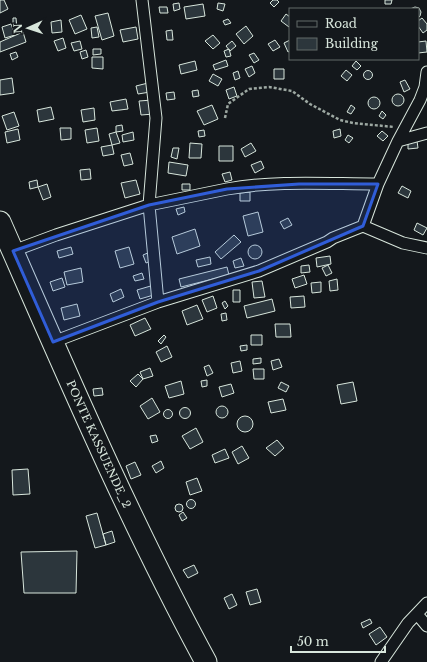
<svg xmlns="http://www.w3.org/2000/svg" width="427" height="662" viewBox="0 0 427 662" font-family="'Libre Baskerville',serif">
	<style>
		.building { fill: #2c363c; stroke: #d8e6dc }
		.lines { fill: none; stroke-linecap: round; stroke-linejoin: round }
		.street-casing { stroke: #d8e6dc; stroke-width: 13 }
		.highway-casing { stroke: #d8e6dc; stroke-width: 23 }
		.path { stroke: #9da8a2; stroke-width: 2.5; stroke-dasharray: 3 2; stroke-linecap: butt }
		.street { stroke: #14181c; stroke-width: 11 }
		.highway { stroke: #14181c; stroke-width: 21 }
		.marked { fill: #305dd8; fill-opacity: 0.2; stroke: #305dd8; stroke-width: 3; stroke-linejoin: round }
		.labels { text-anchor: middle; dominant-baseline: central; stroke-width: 3; stroke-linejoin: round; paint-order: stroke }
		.street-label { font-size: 11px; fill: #d8e6dc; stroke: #14181c }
	</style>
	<rect width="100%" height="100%" fill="#14181c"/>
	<path class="building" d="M0 0H4L8 9 0 13Z
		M273 0H277L279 2 274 7 270 3Z
		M385 0H392L391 4H385Z
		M179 3 180 9 174 11 173 4Z
		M218 3 225 4 223 11 217 9Z
		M203 4 205 16 186 19 184 7Z
		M159 7H167L168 13H160Z
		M415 7 419 8 421 12 420 16 418 18V9H410Z
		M108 13 114 36 102 40 95 16Z
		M286 14 290 17V25L289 27 281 21Z
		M81 15 87 29 75 34 69 20Z
		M13 18H16L17 29H13Z
		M422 18 427 24V30L423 33 418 26V21Z
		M228 19 231 23 225 25 223 21Z
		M61 20 62 32 52 33 51 22Z
		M11 24 15 35 5 38 2 27Z
		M246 26 253 36 244 44 236 34Z
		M97 27 99 37 92 38 91 28Z
		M136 27 138 39 123 42 120 30Z
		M172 30 173 40H167L166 31Z
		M23 32 26 42 0 52V42Z
		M213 35 220 43 213 49 205 41Z
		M63 38 66 48 58 51 54 41Z
		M275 40 280 47 273 51 268 44Z
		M290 40V51L288 52 284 43Z
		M80 41 82 49 74 51 71 43Z
		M232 41 236 46 230 51 226 46Z
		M426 41 427 52 418 53V42Z
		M93 49H101V54L93 55Z
		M229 49 231 56 226 57 224 51Z
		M86 50 88 57 82 59 80 52Z
		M16 52 18 57 12 60 10 54Z
		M254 53 259 60 254 63 249 55Z
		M92 57H103V69L92 68Z
		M226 60 228 66 215 70 213 65Z
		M195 61 197 70 181 74 179 65Z
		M356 61 361 66 357 70 352 66Z
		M252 66 255 73 249 77 245 69Z
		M274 69H284V79H274Z
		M346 70 352 75 347 81 341 76Z
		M363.5 75a4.5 4.5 0 1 1 9 0a4.5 4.5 0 1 1-9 0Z
		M238 71 240 78 235 80 233 73Z
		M213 74 222 79 218 86 209 81Z
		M12 78 14 93 0 95V80Z
		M405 80 410 89 404 92 400 82Z
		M148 83 150 92 138 94 136 86Z
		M234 87 237 96 229 99 226 90Z
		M198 90 199 96 193 97 192 91Z
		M174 92 175 99 167 100 166 93Z
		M392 100a6 6 0 1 1 12 0a6 6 0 1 1-12 0Z
		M368 103a6 6 0 1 1 12 0a6 6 0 1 1-12 0Z
		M126 99 128 109 112 111 110 102Z
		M152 100 154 114 141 115 139 101Z
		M212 105 218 119 204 125 197 111Z
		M351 105 355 108 351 114 347 112Z
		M51 107 54 119 39 122 37 110Z
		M94 108 95 120 83 122 81 110Z
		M382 111 386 115 383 119 379 116Z
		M14 112 19 126 7 130 2 116Z
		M122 125 123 131 116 132V126Z
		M60 128H71V139L61 140Z
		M97 128 99 141 87 143 85 130Z
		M18 129 20 140 7 143 5 132Z
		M340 129 341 136 334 138 333 131Z
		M204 130 205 136 199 137 198 131Z
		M382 131 388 136 383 141 377 136Z
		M116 132 120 143 112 145 109 134Z
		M133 132 134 140 123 142 122 135Z
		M348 135 353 138 349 143 345 140Z
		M417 141 418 148 408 149V142Z
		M190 143 202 144 201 158H189Z
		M251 143 256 151 245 157 241 149Z
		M112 145 114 154 103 156 101 147Z
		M219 146H233V161H219Z
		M173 148H179L177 159 171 157Z
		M130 153 133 164 124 166 121 155Z
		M261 161 264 168 255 173 251 165Z
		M169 162 188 165 186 176 168 173Z
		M90 169 91 179 81 180 80 170Z
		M230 172 232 180 225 182 222 174Z
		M37 180 38 187 30 189 29 182Z
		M136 180 140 194 125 198 121 183Z
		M47 184 51 197 43 200 38 187Z
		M182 184H190V190H182Z
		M402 186 411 191 408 198 398 193Z
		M250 192V201H240V193Z
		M184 207 185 212 178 215 176 209Z
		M258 212 263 232 248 236 243 216Z
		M288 218 292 225 284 229 280 222Z
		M417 223 427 228 423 235 414 230Z
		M195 229 200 246 177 254 172 237Z
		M234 235 241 242 221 259 215 252Z
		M248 252a7 7 0 1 1 14 0a7 7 0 1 1-14 0Z
		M71 247 73 254 59 258 57 251Z
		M129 247 134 264 120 268 115 251Z
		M150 252 153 260 146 263 143 255Z
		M330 256 331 264 317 267 316 258Z
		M210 257 211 264 198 267 196 260Z
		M241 258 244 266 235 268 233 261Z
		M309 265 310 272 301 273V266Z
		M328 265 332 273 326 276 322 268Z
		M227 267 229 275 181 287 179 279Z
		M81 268 83 282 67 285 64 272Z
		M142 273 144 279 135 281 133 276Z
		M304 275 307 284 295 288 292 279Z
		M62 278 65 287 53 291 50 282Z
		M337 279 338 290 330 291 329 281Z
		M262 281 265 297 254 298 252 282Z
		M321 282V292L312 293 311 283Z
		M154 285 157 294 140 299 137 290Z
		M121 289 124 297 113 302 110 294Z
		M233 290H240V302H233Z
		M213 296 217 308 207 312 202 300Z
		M304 296 305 307 291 308 290 297Z
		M272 299 275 311 247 318 244 306Z
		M225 301 228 306 225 309 222 303Z
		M77 304 80 316 64 320 61 308Z
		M197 305 203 319 187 325 182 311Z
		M226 313 227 320 222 321 221 314Z
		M145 318 151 329 135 336 130 325Z
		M275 324H290L291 337H276Z
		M164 335 166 337 161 344 158 341Z
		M251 335H262V345H251Z
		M247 345V350L241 351 240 346Z
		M167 346 172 357 161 362 156 352Z
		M261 358V363L253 364V359Z
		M279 359 282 367 273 370 271 361Z
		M240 361 242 371 233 373 231 363Z
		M209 365 213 373 207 376 204 367Z
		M150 368 153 376 143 379 140 372Z
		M253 369H264V379H254Z
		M138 374 143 379 136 387 130 381Z
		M207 380V386L202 387 201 381Z
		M181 381 184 394 169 398 165 386Z
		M281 382 289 386 286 392 278 388Z
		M353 382 357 401 341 404 337 385Z
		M231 384 234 393 222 397 219 387Z
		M102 388 103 395 94 396 93 389Z
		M152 398 160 412 148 419 140 406Z
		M283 399 286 410 271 413 268 402Z
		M216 412a6 6 0 1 1 12 0a6 6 0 1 1-12 0Z
		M179.5 413a5.5 5.5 0 1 1 11 0a5.5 5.5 0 1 1-11 0Z
		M163.5 414a4.5 4.5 0 1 1 9 0a4.5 4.5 0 1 1-9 0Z
		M237 424a8 8 0 1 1 16 0a8 8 0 1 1-16 0Z
		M196 428 203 442 190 449 182 436Z
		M156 435 158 441 152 443 150 436Z
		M277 440 284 448 275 456 266 448Z
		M242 446 249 458 238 464 232 452Z
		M225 449 229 458 215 463 212 455Z
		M161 461 164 468 156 473 152 466Z
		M135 462 141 475 131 479 126 466Z
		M28 469 30 494 13 495 12 470Z
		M197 478 202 491 190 495 186 482Z
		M186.5 504a4.5 4.5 0 1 1 9 0a4.5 4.5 0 1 1-9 0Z
		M175 508a4 4 0 1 1 8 0a4 4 0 1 1-8 0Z
		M183 512 187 518 182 521 179 515Z
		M97 513 106 545 95 548 86 516Z
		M112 531 115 542 106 545 103 534Z
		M77 551 76 593H24L21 552Z
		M194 565 198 573 188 578 183 570Z
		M257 589 261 602 250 605 246 592Z
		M232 594 237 605 229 609 224 598Z
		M370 619 372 623 363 628 361 623Z
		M380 627 387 637 376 645 369 634Z"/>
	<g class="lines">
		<g class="street-casing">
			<path id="street" d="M142 0 156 118 149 205 158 302
				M398 141 427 133
				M363 226 403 243 427 248
				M13 251 56 235 149 205 227 189C276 180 328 184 378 184
				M53 342 158 302 259 271 327 242 333 238 363 226 378 184 398 141 420 100 425 87 427 72
				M417 614 427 626
				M381 662 408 623 427 603"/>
		</g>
		<g class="highway-casing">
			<g id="highway">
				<path id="s1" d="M0 222C65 370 129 520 206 662"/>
			</g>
		</g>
		<path class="path" d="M225 118 228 104 249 89 269 87 292 91 310 104 340 120 353 123 394 127"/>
		<use href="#street" class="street"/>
		<use href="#highway" class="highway"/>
	</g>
	<path class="marked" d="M299 184H378L363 226 259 271 158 302 53 342 13 251 149 205 227 189Z"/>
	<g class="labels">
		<g class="street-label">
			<text stroke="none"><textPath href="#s1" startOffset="243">PONTE KASSUENDE_2</textPath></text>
		</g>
	</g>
	<rect x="289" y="8" width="130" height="52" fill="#14181c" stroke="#626a69"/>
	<rect x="297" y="21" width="20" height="6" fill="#14181c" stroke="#626a69"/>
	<text x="325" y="28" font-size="12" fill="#d8e6dc">Road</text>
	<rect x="297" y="38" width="20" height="12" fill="#2c363c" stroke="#626a69"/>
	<text x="325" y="48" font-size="12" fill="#d8e6dc">Building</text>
	<g transform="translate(28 28) rotate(267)" stroke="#14181c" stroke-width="3" paint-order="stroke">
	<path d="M0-3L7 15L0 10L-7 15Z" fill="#d8e6dc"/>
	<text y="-6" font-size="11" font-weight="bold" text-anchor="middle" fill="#d8e6dc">N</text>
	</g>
	<path d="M291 646v6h94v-6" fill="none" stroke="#d8e6dc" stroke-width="2"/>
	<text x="297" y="646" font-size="12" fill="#d8e6dc" stroke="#14181c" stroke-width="3" paint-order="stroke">50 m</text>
</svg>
